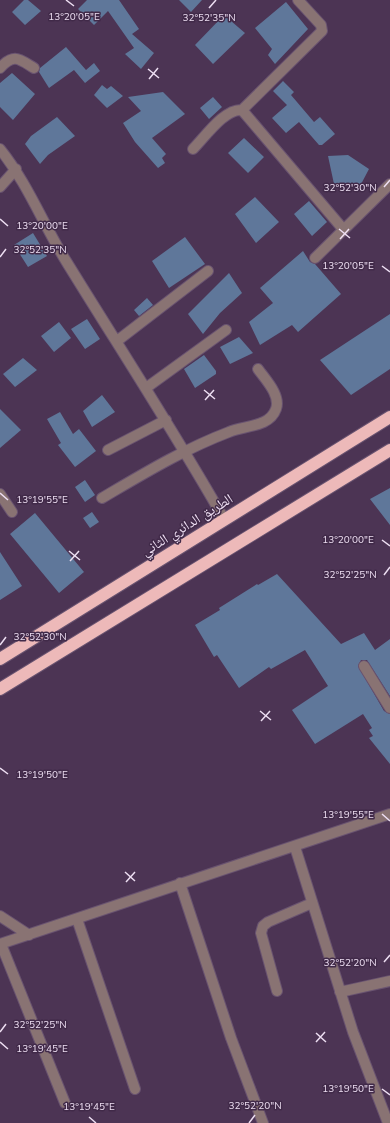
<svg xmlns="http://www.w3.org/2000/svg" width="390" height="1123" viewBox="0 0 390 1123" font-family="'Nunito Sans','Noto Naskh Arabic',sans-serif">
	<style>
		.building { fill: #5f779a }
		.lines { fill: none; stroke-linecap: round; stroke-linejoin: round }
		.minor-casing { stroke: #695370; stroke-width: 12 }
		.highway-casing { stroke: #695370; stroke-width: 14 }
		.minor { stroke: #897373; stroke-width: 10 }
		.highway { stroke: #edb9b9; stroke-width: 12 }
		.ticks { fill: none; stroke: #eddef2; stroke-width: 1.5 }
		.labels { text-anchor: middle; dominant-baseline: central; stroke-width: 3; stroke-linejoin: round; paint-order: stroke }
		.street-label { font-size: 14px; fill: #eddef2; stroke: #412a49 }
		.ticks-label { font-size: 10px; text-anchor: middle; fill: #eddef2; stroke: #412a49; stroke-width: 3; stroke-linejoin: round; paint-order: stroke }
	</style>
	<rect width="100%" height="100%" fill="#4c3454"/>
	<path class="building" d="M24 0H28L41 11 25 25 12 12Z
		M87 0H119L139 29 132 34 154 53 141 69 125 54 134 48 108 11 94 25 78 9Z
		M179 0H202L191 12Z
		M286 2 308 29 275 64 268 55 272 49 255 28Z
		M224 15 245 33 213 64 195 45Z
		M66 47 86 70 94 63 100 71 85 83 74 70 49 88 39 72 40 68Z
		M12 73 35 94 13 120 0 107V83Z
		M283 81 294 92 291 95 314 122 320 117 335 134 322 145H319L299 122 286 133 272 118 287 105 273 91Z
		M102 85 107 89 111 86 123 96 107 108 94 95Z
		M163 92 185 114 152 138 166 154 162 158 165 163 158 168 135 142 123 123 141 111 128 97Z
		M213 97 222 107 209 119 200 108Z
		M57 117 75 136 48 155 40 164 25 144 31 136Z
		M244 138 264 157 248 173 228 153Z
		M348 155 369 169 359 188 334 184 328 156Z
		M255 197 279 222 256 243 235 214Z
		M309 201 327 222 312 236 294 214Z
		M33 233 47 256 28 267 14 245Z
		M185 237 205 264 169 288 152 261Z
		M303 251 310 262 315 264 341 294 298 332 292 325 260 345 249 322 273 303 260 288Z
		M229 273 242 293 220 313 203 334 188 314Z
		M147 298 153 305 139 316 134 310Z
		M390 314V369L351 395 320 360Z
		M87 319 100 339 85 349 71 329Z
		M59 322 71 338 54 352 41 336Z
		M239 337 253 353 230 364 220 347Z
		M204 355 216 371V374L195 388 184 369Z
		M23 358 37 370 15 387 3 374Z
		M102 395 115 412 92 427 83 411Z
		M0 409 21 430 0 448Z
		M60 412 73 434 79 429 96 451 75 467 58 445 61 443 47 419Z
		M85 480 95 495 85 502 75 487Z
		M390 488V525L370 499Z
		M92 512 99 522 90 528 83 518Z
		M35 513 84 572 59 593 10 534Z
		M0 552 22 586 0 600Z
		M277 574 341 644 364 633 375 650 390 639V696L367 660H361L358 666 384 711 390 714V764L369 738 373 736 369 730 372 728 363 714 315 744 292 710 328 686 305 650 271 669 269 667 239 688 217 655 214 657 195 625 220 610 219 608 257 584 258 585Z"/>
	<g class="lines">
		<g class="minor-casing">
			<path id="minor" d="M0 68C14 53 19 59 34 68
				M242 110 322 31 321 25 298 0
				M0 149C28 184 43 224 66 261 119 347 174 431 224 519
				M193 149C205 137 225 108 242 110L343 229
				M0 187 16 169
				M315 258 390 184
				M117 341 208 271
				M146 388 226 330
				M108 450 166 420
				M0 494 12 512
				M102 498C143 474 184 449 229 432 244 425 269 428 276 409 281 395 265 379 258 369
				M364 666 390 708
				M295 847 353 1032 388 1123
				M180 883 231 1038 263 1123
				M0 916 29 935
				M77 919 135 1089
				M0 944 390 814
				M1 944 65 1103
				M277 991 261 933 263 926 268 922 312 903
				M340 992 390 981"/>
		</g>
		<g class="highway-casing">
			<path id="highway" d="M0 659 390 417
				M0 689 390 450"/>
		</g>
		<use href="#minor" class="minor"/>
		<use href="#highway" class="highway"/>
	</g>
	<path class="ticks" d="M66 0 74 6M209 8 216 0M148 69 159 78M149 79 158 68M384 187 390 180M0 219 8 226M339 229 350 238M340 239 349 229M0 257 6 249M382 266 390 272M204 390 215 399M205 400 214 390M0 493 8 500M382 540 390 546M69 551 80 560M70 561 79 551M384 575 390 567M0 645 6 637M260 711 271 720M261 721 270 711M0 768 8 774M382 814 390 821M125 872 135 881M126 882 135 872M384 962 390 955M0 1032 6 1024M316 1033 326 1042M0 1042 8 1049M316 1042 325 1032M382 1089 390 1095M89 1117 96 1123M249 1123 255 1115"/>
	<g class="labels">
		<g class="street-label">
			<text transform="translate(187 525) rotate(-32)">الطريق الدائري الثاني</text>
		</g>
	</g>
	<g class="ticks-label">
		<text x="74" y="20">13°20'05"E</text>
		<text x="209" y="21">32°52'35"N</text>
		<text x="350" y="191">32°52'30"N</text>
		<text x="42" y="229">13°20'00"E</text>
		<text x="40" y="253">32°52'35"N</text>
		<text x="348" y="269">13°20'05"E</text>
		<text x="42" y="503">13°19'55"E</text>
		<text x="348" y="543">13°20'00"E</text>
		<text x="350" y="578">32°52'25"N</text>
		<text x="40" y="640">32°52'30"N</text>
		<text x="42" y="778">13°19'50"E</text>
		<text x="348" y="818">13°19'55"E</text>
		<text x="350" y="966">32°52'20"N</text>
		<text x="40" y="1028">32°52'25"N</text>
		<text x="42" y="1052">13°19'45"E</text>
		<text x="348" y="1092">13°19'50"E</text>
		<text x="255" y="1109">32°52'20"N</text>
		<text x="89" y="1110">13°19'45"E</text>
	</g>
</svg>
